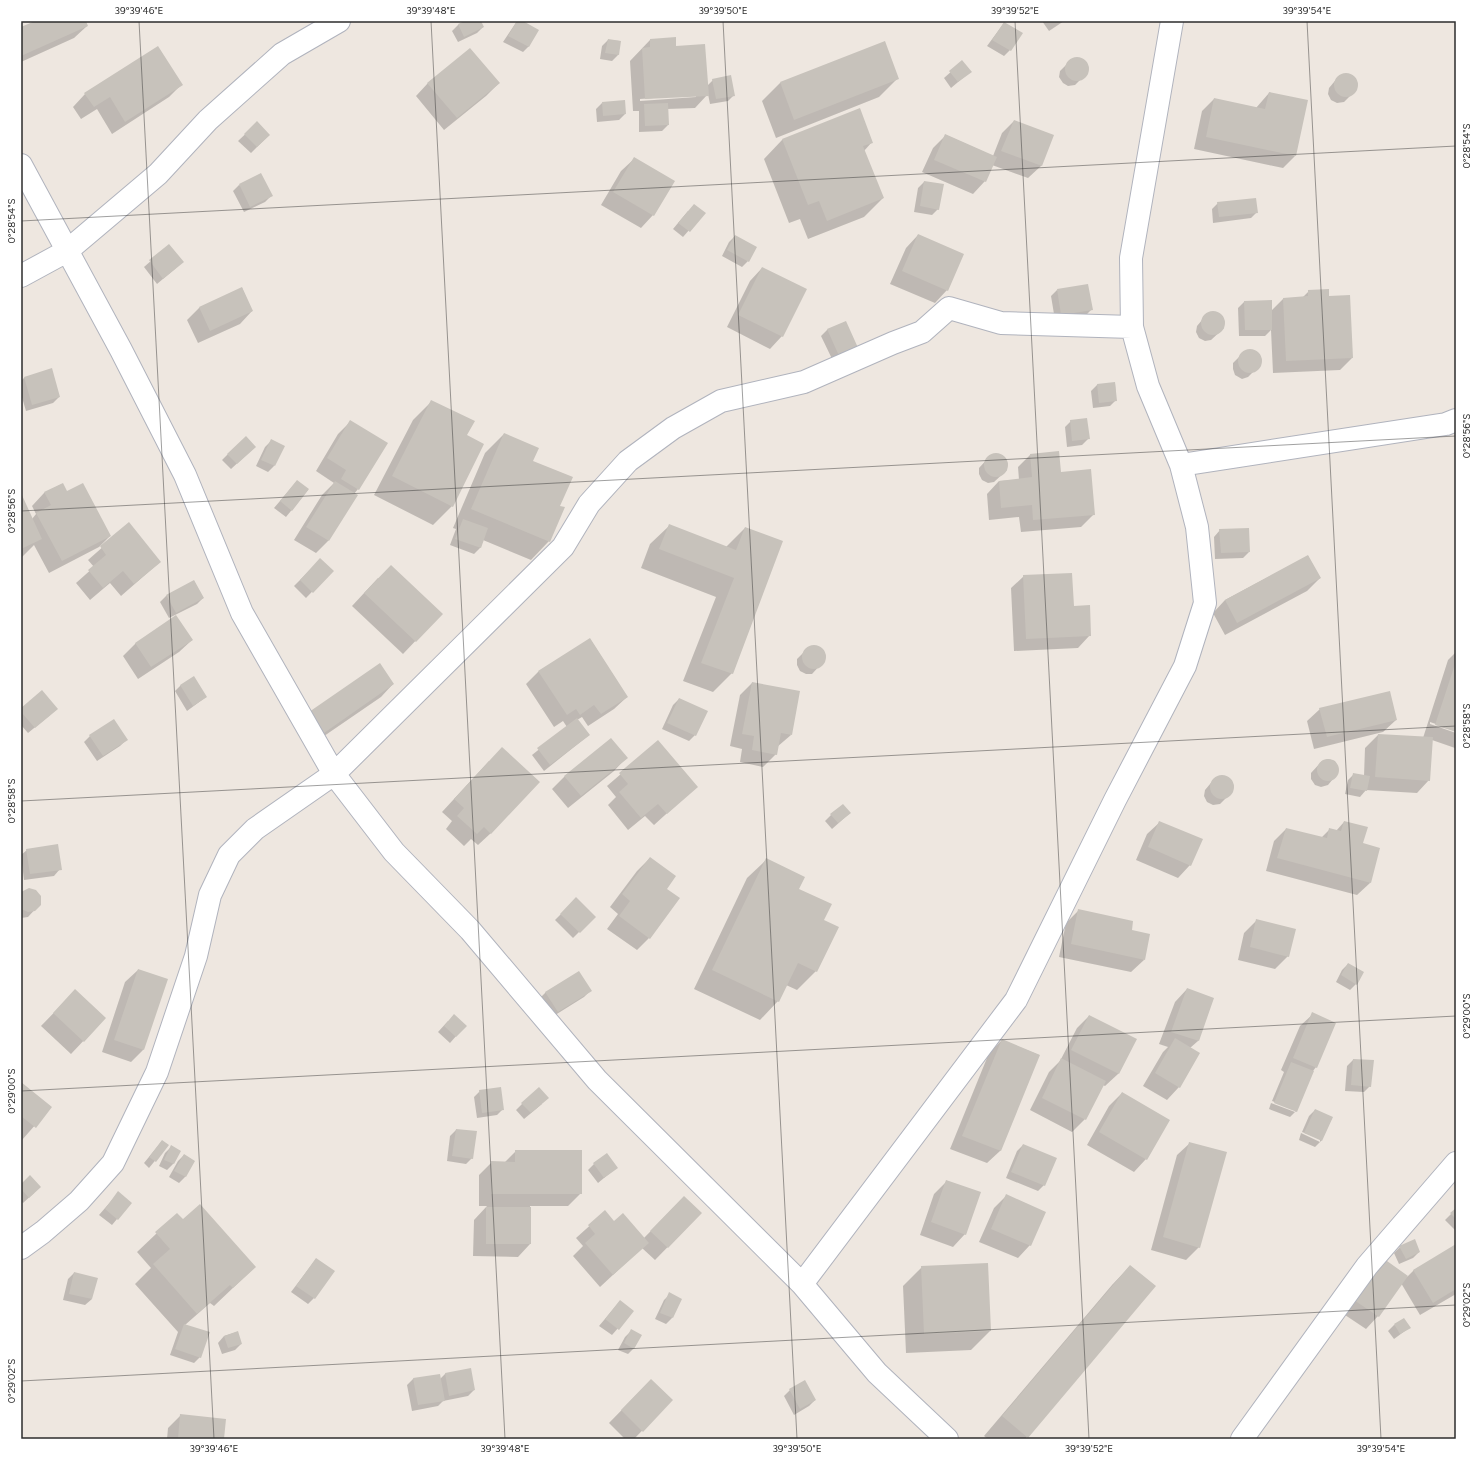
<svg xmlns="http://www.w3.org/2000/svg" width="1477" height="1460" viewBox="0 0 1477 1460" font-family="Figtree,sans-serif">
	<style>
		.shadow { fill: #0003; fill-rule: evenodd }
		.building { fill: #c7c2bb }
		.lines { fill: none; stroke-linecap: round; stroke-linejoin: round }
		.street-casing { stroke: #b0b3bd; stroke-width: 24 }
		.street { stroke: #fff; stroke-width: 22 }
		.ticks { fill: none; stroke: #2d2d2d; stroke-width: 1; stroke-opacity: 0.45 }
		.neatline { fill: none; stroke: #2d2d2d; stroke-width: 1.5 }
		.ticks-label { font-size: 10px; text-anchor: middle; fill: #2d2d2d }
	</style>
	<rect width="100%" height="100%" fill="#eee7e0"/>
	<path class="shadow" d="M37 21H85L87 26 74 38 21 62V28Z
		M467 21H480L483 27 477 33 458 42 452 31 458 25Z
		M517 21H521L529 46 523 52 503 42Z
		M1042 21H1064L1049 31Z
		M1004 23 1010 50 1004 56 987 46Z
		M608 40 620 41 618 55 612 61 600 59 602 46Z
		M650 40 676 47 707 86 713 80 734 95 728 101 710 104 708 94 695 108 667 109 668 125 662 131 639 132V111H633L630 61ZM696 95V97L640 101V99Z
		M1077 58 1083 60 1088 66 1087 73 1075 85 1068 86 1063 83 1059 77 1060 71 1071 60Z
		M962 62 970 72 951 88 944 78Z
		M1346 74 1351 76 1356 82V90L1344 102 1337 103 1331 100 1328 94 1329 88 1339 76Z
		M898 78 879 97 776 138 762 101 780 83Z
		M428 83H499L486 96 444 130 416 96Z
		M181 85 169 97 112 134 97 109 81 119 73 107 85 94Z
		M1269 93 1295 156 1283 168 1194 149 1202 111 1214 99 1256 108Z
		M602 103 625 114 619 120 597 122 596 109Z
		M859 110 872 142 864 151 883 198 864 217 808 239 800 219 789 223 764 159 782 140Z
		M1014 121 1052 135 1041 166 1028 178 992 165 985 181 973 194 922 172 933 148 946 135 993 156 1002 133Z
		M257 123 269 135 251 153 238 141Z
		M634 159 653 215 641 228 601 205 621 171Z
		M924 182 938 209 932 215 914 212 918 188Z
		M239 185 271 196 265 202 244 212 233 191Z
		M1218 203 1257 212 1251 218 1213 223 1212 209Z
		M688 211 704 213 683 237 673 229Z
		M918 235 947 290 935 303 890 284 906 248Z
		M735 236 748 261 742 267 722 256 729 242Z
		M169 245 176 268 157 284 144 267Z
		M762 268 782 336 770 349 727 327 750 281Z
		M242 288 252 311 240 324 198 343 187 320 199 308Z
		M1057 290 1092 309 1086 315 1055 320 1051 296Z
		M1309 291 1328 297 1352 358 1340 370 1273 373 1271 330 1265 336H1239L1238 308 1244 302 1271 311 1283 299 1302 298Z
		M1213 312 1219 314 1224 320V328L1211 340 1205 341 1199 338 1196 332 1197 326 1207 314Z
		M845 322 858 349 834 363 821 336 827 330Z
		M1250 350 1256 352 1261 357 1260 365 1248 377 1242 379 1235 375 1233 369V363L1244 352Z
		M51 370 59 397 53 403 26 411 21 394V381L24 378Z
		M1115 383 1116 400 1110 406 1093 408 1091 391 1097 385Z
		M432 401 466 436 452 506 433 525 374 495 413 420Z
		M351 421 358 489 354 494 356 496 328 541 316 553 294 540 322 495 334 483 316 471 338 434Z
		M1071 421 1088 439 1082 445 1067 447 1065 427Z
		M504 434 532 462 559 506 549 541 531 560 483 540 480 548 474 554 450 545 456 529 453 528 485 453Z
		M271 441 274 466 268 472 256 466 265 447Z
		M255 447 231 469 222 460 228 454Z
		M996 455 1002 456 1007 462V470L994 482 988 483 982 480 979 474V468L990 456Z
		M1030 455 1060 473 1094 514 1081 527 1021 532 1019 517 989 520 987 494 999 481 1019 480 1018 467Z
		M297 481 308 490 286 517 274 508Z
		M62 484 67 493 110 536 99 547 49 573 34 545 21 558V496L32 519 36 514 32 506 44 493Z
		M129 524 160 562 121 596 110 583 90 600 76 583 94 567 88 560Z
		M669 526 726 547 745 528 732 673 713 692 683 681 716 597 641 568 650 544Z
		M1220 530 1249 552 1243 558 1215 559 1214 537Z
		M1308 556 1320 578 1307 591 1225 635 1213 613 1225 600Z
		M320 560 332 571 306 598 294 586Z
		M1024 576 1073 607 1090 635 1078 648 1014 651 1011 588Z
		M378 578 441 614 403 654 352 606Z
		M194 581 203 598 197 604 169 618 160 602 166 596Z
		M590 639 627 697 614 709 588 726 582 717 577 720 589 735 544 771 532 755 567 727 563 721 554 727 526 684 538 672Z
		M192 640 179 652 138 679 123 656 136 643Z
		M814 646 820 648 824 654V661L812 674H806L800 671 797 665V659L808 648Z
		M1456 652V731L1430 722V724L1456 733V746L1455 748 1432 740 1429 780 1417 793 1366 790 1360 797 1345 794 1348 780 1354 774 1364 776 1365 748 1378 735 1423 738 1448 660Z
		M752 683 791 735 777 747 776 754 763 767 740 762 742 749 730 746 740 695Z
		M393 684 381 697 311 745 297 725Z
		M181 685 206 697 187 711 175 691Z
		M679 699 695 735 689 741 662 729 673 705Z
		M21 709 50 715 28 733 21 725Z
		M1320 709 1396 720 1383 732 1314 749 1307 721Z
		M90 736 126 740 120 746 97 761 84 742Z
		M658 742 696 787 654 825 645 816 628 830 608 805 616 797 607 786Z
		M626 758 614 771 568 808 552 789 565 776Z
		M1328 759 1335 761 1338 767V773L1328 785 1321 787 1315 785 1311 779V773L1322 761Z
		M489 761 491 833 478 845 471 839 464 846 446 829 452 821 442 812Z
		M1222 777 1227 778 1232 784V792L1220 804 1213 805 1207 802 1204 796 1205 790 1215 778Z
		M850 813 832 829 825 821 831 815Z
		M1160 822 1190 865 1178 878 1136 860 1147 834Z
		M1344 822 1362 844 1370 883 1357 895 1266 871 1274 841 1286 829 1321 838 1330 829 1336 831Z
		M27 850 60 869 54 876 24 880 21 855Z
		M650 858 666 889 649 938 637 950 607 929 618 914 610 907 637 871Z
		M766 860 798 889 823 920 816 971 797 990 786 985 778 1001 760 1020 694 989 747 878Z
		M21 893 40 904 28 917 21 918Z
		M576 899 594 917 573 938 555 920Z
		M1079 910 1130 931 1144 960 1131 972 1059 957 1066 923Z
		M1257 920 1288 956 1275 969 1238 960 1244 933Z
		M1348 964 1356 984 1350 990 1336 982 1342 970Z
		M138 970 143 1050 131 1062 102 1052 125 982Z
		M1187 989 1213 999 1198 1041 1190 1048 1179 1087 1167 1100 1143 1086 1163 1052 1168 1047 1159 1044 1175 1002Z
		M75 991 105 1018 71 1054 41 1026Z
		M590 991 584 997 552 1017 540 998 546 992Z
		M1313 1014 1316 1067 1313 1071 1296 1111 1290 1117 1269 1109 1271 1103 1295 1112V1110L1272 1101 1284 1072 1281 1070 1300 1026Z
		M1089 1016 1135 1040 1118 1074 1105 1086 1103 1085 1085 1119 1072 1132 1030 1110 1049 1072 1060 1061 1077 1028Z
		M448 1021 465 1026 450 1043 438 1032Z
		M1002 1040 1039 1055 1000 1151 987 1163 950 1149 989 1053Z
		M1353 1060 1370 1086 1364 1092 1345 1091 1347 1066Z
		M21 1084 51 1107 22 1140 21 1139Z
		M480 1091 503 1109 497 1115 477 1118 474 1097Z
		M1122 1093 1146 1159 1134 1172 1087 1145 1109 1106Z
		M522 1104H542L524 1119 516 1110Z
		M1315 1110 1332 1118 1321 1141 1315 1147 1299 1140 1301 1133 1320 1142V1139L1302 1132 1309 1116Z
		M456 1130 472 1158 466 1164 447 1161 450 1136Z
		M162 1141 168 1145 149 1168 144 1163Z
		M1190 1143 1199 1247 1186 1260 1151 1250 1177 1155Z
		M1023 1145 1044 1185 1038 1191 1006 1178 1017 1151Z
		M171 1147 180 1151 173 1164 167 1170 159 1166 165 1153Z
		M516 1151 581 1193 568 1206H530V1244L518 1257 473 1256 474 1220 487 1206H479V1175L492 1162 504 1163Z
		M184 1155 194 1161 185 1177 179 1183 169 1177 178 1161Z
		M594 1164 616 1168 598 1183 588 1170Z
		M946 1182 965 1234 953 1247 920 1235 934 1194Z
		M21 1185 34 1193 23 1203 21 1201Z
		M118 1193 117 1219 112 1225 99 1215Z
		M1006 1196 1030 1245 1018 1258 979 1242 994 1208Z
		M684 1197 701 1213 655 1260 642 1248 600 1287 573 1256 583 1246 576 1238 605 1212 614 1222 644 1238Z
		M1456 1209V1231L1445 1220Z
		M177 1214 183 1221 255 1267 214 1306 210 1303 185 1325 200 1357 194 1363 170 1355 178 1332 135 1284 151 1268 137 1252Z
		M1456 1246V1294L1420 1315 1401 1283 1378 1316 1366 1329 1339 1311 1367 1270 1407 1277 1414 1270Z
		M1400 1247 1419 1252 1413 1258 1399 1264 1394 1253Z
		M316 1259 314 1298 308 1304 291 1292Z
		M1130 1266 1155 1286 1025 1439H988L984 1436 1112 1285Z
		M922 1267 990 1331 971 1350 906 1353 903 1286Z
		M74 1273 92 1299 85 1305 63 1300 68 1279Z
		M670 1294 672 1318 666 1324 655 1319 664 1300Z
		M620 1301 633 1311 612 1335 599 1326Z
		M1394 1325 1409 1328 1394 1339 1388 1331Z
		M631 1331 634 1348 628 1354 618 1350 625 1337Z
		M237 1332 241 1344 235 1350 222 1354 218 1343 224 1336Z
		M470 1369 474 1390 468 1396 443 1401 438 1406 412 1411 407 1385 413 1379H440L445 1374Z
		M651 1380 672 1400 634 1439H625L609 1423Z
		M790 1390 815 1400 809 1406 794 1415 784 1396Z
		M181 1415 223 1439H167L168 1428Z"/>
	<path class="building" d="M35 21H86L88 26 21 56V27Z
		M465 21H481L484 27 464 37 458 24Z
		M517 21H523L539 30 529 47 508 36Z
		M1004 22 1023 33 1011 51 992 40Z
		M676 37V46L705 44 709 96 645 99 642 48 650 47V39Z
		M608 39 621 41 619 55 605 53Z
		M885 41 899 79 794 120 780 82Z
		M158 46 183 85 125 122 110 97 94 107 84 93Z
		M470 48 500 83 457 118 427 83Z
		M1065 69a12 12 0 1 1 24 0a12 12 0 1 1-24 0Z
		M962 60 972 72 958 82 949 71Z
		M1334 85a12 12 0 1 1 24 0a12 12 0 1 1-24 0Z
		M731 75 735 96 716 99 712 79Z
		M1269 92 1308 100 1296 156 1206 137 1214 98 1265 109Z
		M625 100 626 114 603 116 602 102Z
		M668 103 669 125 645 126 644 104Z
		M860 108 873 143 863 146 884 198 827 221 819 201 808 205 782 139Z
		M1014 120 1054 135 1042 166 1001 151Z
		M257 121 270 135 257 147 244 134Z
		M945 134 997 157 986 182 934 160Z
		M634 157 675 181 654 216 613 192Z
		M261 173 273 196 250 207 239 184Z
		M924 181 944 184 939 210 920 206Z
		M1256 198 1258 213 1219 217 1217 202Z
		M694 204 706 213 690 232 678 223Z
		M918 234 964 254 948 291 902 271Z
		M735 235 757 247 749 262 727 250Z
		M169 244 184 262 163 279 149 260Z
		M762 267 807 289 783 337 738 315Z
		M1088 284 1093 310 1061 315 1057 289Z
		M242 287 253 311 210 331 199 307Z
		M1329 289V296L1350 295 1353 358 1286 361 1283 298 1308 296V290Z
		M1272 300V330H1245L1244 301Z
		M1201 323a12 12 0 1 1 24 0a12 12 0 1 1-24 0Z
		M846 321 859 350 840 358 827 329Z
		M1238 361a12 12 0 1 1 24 0a12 12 0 1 1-24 0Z
		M52 368 60 397 32 405 24 377Z
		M1115 382 1117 401 1099 403 1097 384Z
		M431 400 475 421 467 435 484 444 453 507 392 476Z
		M1087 418 1090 439 1072 441 1070 420Z
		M350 420 388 443 359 490 341 479 346 470 327 458Z
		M504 433 539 448 533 461 573 477 560 506 565 507 550 542 471 509Z
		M246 436 256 447 237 464 227 454Z
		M271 439 285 446 275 466 261 460Z
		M1059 451 1061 472 1091 469 1095 515 1033 520 1032 505 1001 508 999 481 1032 477 1030 454Z
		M984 465a12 12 0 1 1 24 0a12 12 0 1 1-24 0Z
		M297 480 309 489 292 511 280 501Z
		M335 481 358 495 329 541 306 527Z
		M63 483 67 491 83 483 111 536 62 561 36 513 51 505 44 492Z
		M21 493 42 539 21 549Z
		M463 519 488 528 481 548 455 539Z
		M129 522 161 562 134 584 123 571 103 588 88 570 106 555 100 546Z
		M669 524 736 550 745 527 783 541 733 674 701 663 734 578 659 549Z
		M1249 528 1250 552 1221 553 1219 529Z
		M1308 555 1321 578 1237 623 1225 600Z
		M320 558 334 571 313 593 300 580Z
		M391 565 443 614 416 642 364 593Z
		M1072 573 1074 606 1090 605 1091 636 1026 639 1023 575Z
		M194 580 204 598 176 613 166 595Z
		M176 615 193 640 151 667 135 643Z
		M590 638 628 697 601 714 594 705 580 715 576 709 567 715 538 671Z
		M802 657a12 12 0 1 1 24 0a12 12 0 1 1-24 0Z
		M1456 661V732L1435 725Z
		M380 663 394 684 324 733 309 712Z
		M194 676 207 697 193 706 180 685Z
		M752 682 800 691 792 735 781 733 777 755 752 750 754 736 742 734Z
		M42 690 58 709 35 728 21 712V708Z
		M1390 691 1397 720 1327 737 1319 708Z
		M679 698 708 711 696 736 667 723Z
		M577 718 590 735 550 765 537 748Z
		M114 719 128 740 103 756 89 735Z
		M1378 734 1433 737 1430 781 1375 777Z
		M611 738 628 758 581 796 564 776Z
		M658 740 698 787 667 814 658 804 641 818 619 792 628 784 619 773Z
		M502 747 540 782 491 834 484 827 477 834 457 816 464 808 454 799Z
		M1317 770a11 11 0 1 1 22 0a11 11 0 1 1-22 0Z
		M1353 773 1370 776 1367 791 1350 788Z
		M1210 787a12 12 0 1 1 24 0a12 12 0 1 1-24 0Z
		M843 804 851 813 838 823 830 814Z
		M1159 821 1203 839 1191 866 1148 847Z
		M1344 821 1368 827 1363 843 1380 848 1371 883 1277 858 1286 828 1327 838 1329 828 1341 831Z
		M58 844 62 870 30 874 26 849Z
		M650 857 676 876 667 889 680 898 650 939 619 916 630 901 622 894Z
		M766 858 805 877 799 889 832 904 824 920 839 927 817 972 798 963 779 1002 712 970Z
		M29 888 36 890 41 896V905L35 911 28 912 21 909V892Z
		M576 897 596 917 580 933 560 914Z
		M1078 909 1133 921 1132 930 1150 934 1145 960 1071 944Z
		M1256 919 1296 929 1289 957 1250 947Z
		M1348 963 1364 972 1357 985 1341 975Z
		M138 969 168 979 144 1050 114 1040Z
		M579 971 592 991 558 1012 545 992Z
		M1187 988 1214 998 1199 1041 1171 1032Z
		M75 989 106 1018 84 1042 53 1013Z
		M1312 1012 1336 1023 1317 1068 1293 1058Z
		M454 1014 467 1026 456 1037 444 1026Z
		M1089 1015 1137 1039 1119 1074 1071 1050Z
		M1175 1038 1200 1053 1180 1088 1155 1073Z
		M1002 1039 1040 1055 1001 1151 962 1136Z
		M1061 1058 1106 1081 1086 1120 1042 1098Z
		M1353 1059 1374 1060 1371 1087 1351 1085Z
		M1291 1062 1314 1071 1297 1112 1274 1103Z
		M21 1082 52 1107 36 1128 21 1116Z
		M501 1087 504 1110 482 1113 479 1090Z
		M539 1087 549 1098 531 1113 521 1103Z
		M1122 1092 1170 1120 1147 1160 1099 1132Z
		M1315 1109 1333 1117 1322 1141 1304 1133Z
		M456 1129 477 1131 473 1159 452 1156Z
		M162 1140 169 1145 156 1162 149 1157Z
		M1189 1142 1227 1152 1200 1248 1163 1237Z
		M1023 1144 1057 1158 1045 1186 1011 1172Z
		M171 1145 181 1151 174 1164 164 1160Z
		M515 1150H582V1194H491V1161L515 1162Z
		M607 1153 618 1168 604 1178 593 1163Z
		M184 1154 195 1161 186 1177 174 1171Z
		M30 1175 41 1187 29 1198 21 1189V1184Z
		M946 1180 981 1192 966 1235 931 1222Z
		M118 1191 132 1203 118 1220 105 1209Z
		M1006 1194 1046 1212 1031 1246 991 1229Z
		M684 1196 702 1213 668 1248 650 1231Z
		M200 1204 256 1267 233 1288 230 1285 197 1314 153 1264 170 1249 155 1232 177 1213 183 1219Z
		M486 1207H531V1244H486Z
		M1456 1208V1219L1450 1213Z
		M605 1210 614 1221 623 1213 649 1243 613 1275 585 1243 595 1234 588 1225Z
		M1415 1239 1420 1252 1406 1259 1399 1246Z
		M1456 1244V1289L1433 1303 1413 1270Z
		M1380 1256 1408 1276 1379 1317 1351 1298Z
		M316 1258 335 1271 315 1299 296 1286Z
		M988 1263 991 1331 924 1334 921 1266Z
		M1130 1265 1156 1286 1028 1438 1002 1416Z
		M74 1272 98 1278 92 1299 69 1294Z
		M669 1292 682 1299 673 1318 660 1313Z
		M620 1300 634 1311 619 1330 605 1319Z
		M1404 1318 1411 1328 1400 1334 1394 1324Z
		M184 1324 210 1332 201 1358 175 1349Z
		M631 1329 642 1335 634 1349 624 1343Z
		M238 1331 242 1344 228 1348 224 1336Z
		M471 1368 475 1390 449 1396 445 1373Z
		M440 1374 445 1401 418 1405 413 1378Z
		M651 1379 673 1400 643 1432 621 1410Z
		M805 1380 816 1400 800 1409 789 1389Z
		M180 1414 226 1419 224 1439H178Z"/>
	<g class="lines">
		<g class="street-casing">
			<path id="street" d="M21 165 121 350 185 475 242 613 334 774 394 852 470 930 597 1080 802 1284 877 1373 947 1439
				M21 276 67 251 158 174 208 120 282 54 339 21
				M1181 465 1446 424 1456 420
				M21 1248 43 1232 79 1201 113 1163 157 1072 196 956 210 895 229 855 255 829 334 774 563 547 589 504 628 461 673 428 721 401 804 382 893 343 922 332 949 308 1001 323 1132 327
				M802 1284 1016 1000 1115 800 1185 666 1205 603 1197 527 1181 465 1148 386 1132 327 1131 258 1172 21
				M1242 1439 1367 1266 1456 1163"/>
		</g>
		<use href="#street" class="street"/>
	</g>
	<path class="ticks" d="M139 21 214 1439M431 21 505 1439M723 21 797 1439M1015 21 1089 1439M1307 21 1381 1439M21 221 1456 146M21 511 1456 436M21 801 1456 726M21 1091 1456 1016M21 1381 1456 1305"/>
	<rect width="1477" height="1460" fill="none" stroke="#ffffff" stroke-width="44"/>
	<rect x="22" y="22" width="1433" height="1416" class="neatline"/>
	<g class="ticks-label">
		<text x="139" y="14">39°39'46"E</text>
		<text x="431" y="14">39°39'48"E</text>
		<text x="723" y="14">39°39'50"E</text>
		<text x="1015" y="14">39°39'52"E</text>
		<text x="1307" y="14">39°39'54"E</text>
		<text transform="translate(1466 146) rotate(-90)" y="4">0°28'54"S</text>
		<text transform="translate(11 221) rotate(-90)" y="4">0°28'54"S</text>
		<text transform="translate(1466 436) rotate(-90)" y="4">0°28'56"S</text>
		<text transform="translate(11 511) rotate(-90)" y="4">0°28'56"S</text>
		<text transform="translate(1466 726) rotate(-90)" y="4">0°28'58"S</text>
		<text transform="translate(11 801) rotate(-90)" y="4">0°28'58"S</text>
		<text transform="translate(1466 1016) rotate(-90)" y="4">0°29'00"S</text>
		<text transform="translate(11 1091) rotate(-90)" y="4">0°29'00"S</text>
		<text transform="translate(1466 1305) rotate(-90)" y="4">0°29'02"S</text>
		<text transform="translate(11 1381) rotate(-90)" y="4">0°29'02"S</text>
		<text x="214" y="1452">39°39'46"E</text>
		<text x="505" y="1452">39°39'48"E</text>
		<text x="797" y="1452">39°39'50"E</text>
		<text x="1089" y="1452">39°39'52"E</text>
		<text x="1381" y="1452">39°39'54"E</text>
	</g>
</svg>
